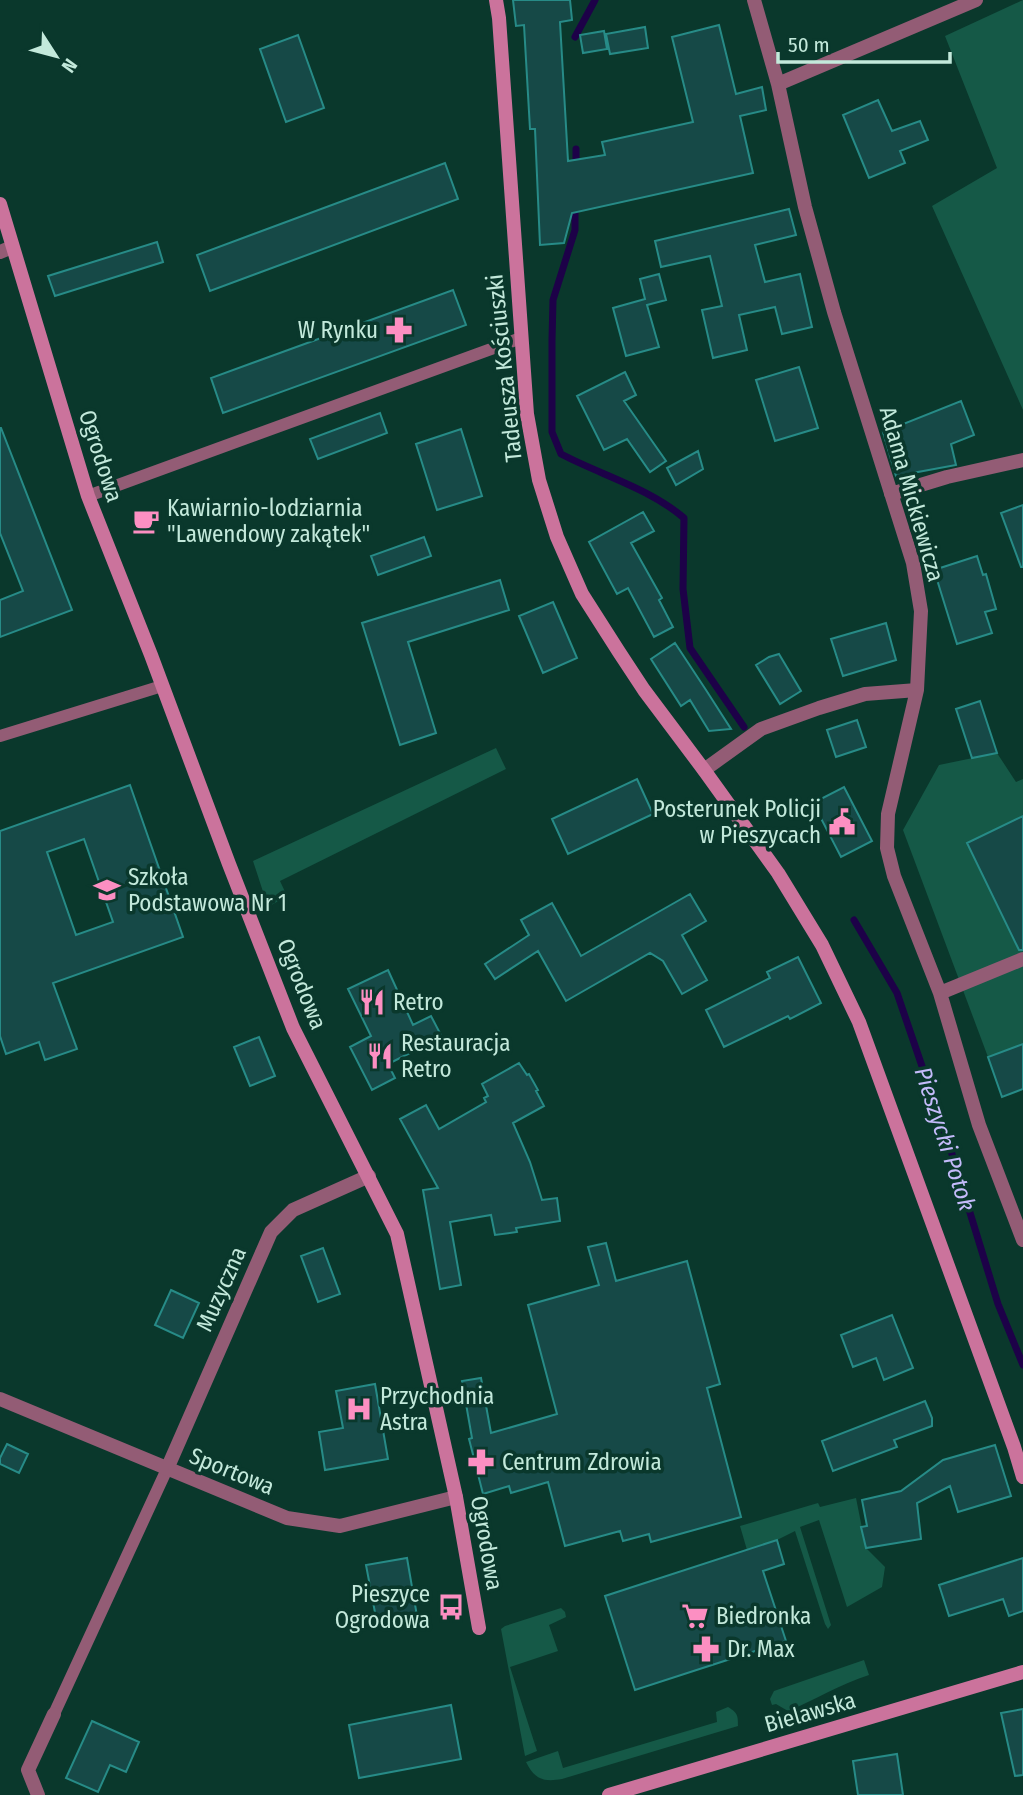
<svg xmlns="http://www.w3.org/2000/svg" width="1023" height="1795" viewBox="0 0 1023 1795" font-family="'Fira Sans Condensed',sans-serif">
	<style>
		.green { fill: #155947 }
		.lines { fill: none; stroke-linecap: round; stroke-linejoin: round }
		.stream { stroke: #1d0148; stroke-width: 7 }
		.building { fill: #164947; stroke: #278b87; stroke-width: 2; fill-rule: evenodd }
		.lane { stroke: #935c75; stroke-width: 12 }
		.street { stroke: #935c75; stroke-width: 14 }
		.secondary { stroke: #cb739c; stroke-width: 14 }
		.labels { text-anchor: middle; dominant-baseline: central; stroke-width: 7; stroke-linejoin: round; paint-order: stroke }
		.poi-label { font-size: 23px; fill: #c3e9db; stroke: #0a382c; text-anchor: start }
		.street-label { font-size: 23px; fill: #c3e9db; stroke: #0a382c }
		.water-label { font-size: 24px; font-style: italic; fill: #c4bbfa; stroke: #0a382c }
	</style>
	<rect width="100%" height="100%" fill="#0a382c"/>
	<path class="green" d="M1023 0V410L932 206 997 168 945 36Z
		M496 748 506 769 280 881 287 896 268 907 253 861Z
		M997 753 1016 782 1023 779V1044L988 1057 903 830 939 765Z
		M856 1498 866 1548 885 1567 882 1587 847 1607 819 1520 800 1527 831 1625 828 1629 825 1624 795 1531 777 1540 747 1550 740 1526 818 1503 820 1507Z
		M561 1608 565 1612 566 1617 549 1625 558 1651 510 1667 537 1751 525 1756 501 1629 505 1626Z
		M864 1660 869 1675C840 1684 815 1700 788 1711L776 1704 772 1705 770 1699 774 1691Z
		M728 1707C738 1713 738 1716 738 1726L562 1779C544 1782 535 1780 526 1762L558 1751 563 1768 717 1722 716 1712Z"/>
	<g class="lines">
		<path class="stream" d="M575 37 595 0
			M576 169V149
			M575 206V230L553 300 552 340V432L561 454C601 475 649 488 684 518L683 589 690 648 744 727
			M854 920 897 993 952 1154 998 1304 1023 1365"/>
	</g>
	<path class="building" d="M513 0H570L572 20 560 22 568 161 605 155 602 142 693 122 672 37 719 25 736 94 762 87 766 110 740 116 753 173 572 213 564 243 540 245 535 129H530L524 25 516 26Z
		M645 27 648 48 610 54 606 34Z
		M604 31 607 49 583 53 580 35Z
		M298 35 324 108 286 122 260 49Z
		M878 100 892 131 920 121 928 140 900 151 905 163 869 178 843 115Z
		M445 163 458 199 210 291 197 255Z
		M789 209 796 235 755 245 765 282 800 274 812 327 782 334 775 307 739 315 747 350 713 358 702 310 722 306 710 256 661 267 655 241Z
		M157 242 163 262 55 296 48 276Z
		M659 274 666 300 647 305 659 347 626 356 613 308 645 299 640 279Z
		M453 290 466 325 223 413 211 378Z
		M799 367 818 428 775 441 756 380Z
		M625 372 636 395 624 401 666 461 650 472 627 439 604 450 577 396Z
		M961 401 974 435 951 444 956 465 896 476 883 432Z
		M380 413 387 433 318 459 310 439Z
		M0 428H1L72 610 0 637V600L23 591 0 533Z
		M461 429 482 496 437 510 416 444Z
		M698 451 703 469 676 485 667 468Z
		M1023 505V567H1021L1001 513Z
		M643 512 654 531 631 543 662 598 659 600 673 627 654 637 628 588 617 594 589 542Z
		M424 537 431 556 378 575 371 556Z
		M977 556 983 575 986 574 996 609 985 612 992 633 957 644 934 570Z
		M500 580 509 610 408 642 436 733 400 745 362 623Z
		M553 602 577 658 543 673 519 616Z
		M886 623 896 660 843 676 831 639Z
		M675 643 706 690 731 729 709 731 690 700 681 706 651 659Z
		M779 654 801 691 780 704 756 665 769 657Z
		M980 701 997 753 972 758 956 709Z
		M857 720 866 747 836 757 827 730Z
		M637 779 653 814 568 854 552 819Z
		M130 785 183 937 53 983 77 1049 45 1060 39 1042 6 1054 0 1036V831ZM84 839 113 922 76 935 47 852Z
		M844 787 872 841 841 857 813 803Z
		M1023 816V950H1019L967 843Z
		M690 894 706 921 682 935 707 980 682 994 663 961 650 953 566 1001 538 951 495 979 485 964 529 935 521 920 552 903 581 956Z
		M798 957 821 1003 790 1019 788 1016 724 1047 706 1010 770 978 767 972Z
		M388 970 413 1025 431 1016 442 1037 388 1064 395 1078 372 1090 350 1047 371 1036 348 989Z
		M259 1037 275 1076 250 1086 234 1047Z
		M1023 1044V1089L1002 1097 988 1057Z
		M519 1063 527 1075 529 1074 538 1090 536 1091 544 1106 513 1123 530 1162 542 1200 557 1198 560 1221 516 1228 517 1232 495 1235 491 1215 450 1222 461 1285 440 1289 423 1190 438 1188 400 1119 426 1105 439 1129 486 1102 484 1098 488 1096 482 1084Z
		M606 1243 616 1281 687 1261 720 1384 707 1388 741 1517 651 1542 649 1534 623 1541 620 1531 565 1546 548 1482 511 1493 509 1486 483 1494 469 1439 472 1438 462 1381 481 1378 491 1433 557 1414 528 1305 599 1285 588 1247Z
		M323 1248 340 1294 318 1302 301 1256Z
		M171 1290 199 1303 183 1338 155 1325Z
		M892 1315 913 1368 884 1380 876 1358 853 1367 841 1335Z
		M375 1384 388 1459 325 1470 319 1432 343 1428 336 1391Z
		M925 1401 932 1418V1426L894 1440 897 1447 833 1471 822 1441Z
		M7 1444 28 1454 19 1473 0 1464V1458Z
		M995 1445 1011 1496 958 1512 950 1486 917 1503 921 1539 866 1548 861 1527 867 1526 862 1500 901 1491 943 1460Z
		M777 1540 784 1564 763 1571 786 1641 635 1690 605 1596Z
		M407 1558 417 1616 377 1623 366 1565Z
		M1023 1558V1611L1009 1616 1003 1599 949 1616 939 1585Z
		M451 1705 461 1759 359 1778 349 1725Z
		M1023 1709V1775L1015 1776 1001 1713Z
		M92 1721 139 1742 126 1772 110 1765 98 1792 66 1778Z
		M897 1754 903 1795H858L853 1761Z"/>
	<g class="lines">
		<path class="lane" d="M88 496 521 338
			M0 736 162 686
			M54 1714 167 1469"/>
		<path class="street" d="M754 0 778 84 805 207 834 312 913 563 921 611 917 690 888 814 887 848 894 876 940 993 979 1125 1023 1240
			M778 84 976 0
			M0 252 12 247
			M891 494 947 477 1023 460
			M704 770 761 729 819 708 865 694 917 690
			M940 993 1023 959
			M0 1399 287 1518 340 1526 456 1497
			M167 1469 271 1232 293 1210 369 1176
			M38 1795 28 1770 54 1714"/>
		<path class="secondary" d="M496 0 499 18 527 414 539 480 557 537 582 594 619 652 644 690 704 770 778 873 822 945 859 1022 1014 1447 1023 1477
			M0 204 88 496 151 655 229 864 293 1028 397 1234 456 1497 479 1628
			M609 1795 1023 1672"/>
	</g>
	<defs>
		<g id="pharmacy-bare" transform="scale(2.1)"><path d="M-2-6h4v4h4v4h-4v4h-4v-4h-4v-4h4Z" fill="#fc8fc2" stroke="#0a382c" stroke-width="2.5" paint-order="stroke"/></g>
		<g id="cafe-bare" transform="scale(2.1)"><path d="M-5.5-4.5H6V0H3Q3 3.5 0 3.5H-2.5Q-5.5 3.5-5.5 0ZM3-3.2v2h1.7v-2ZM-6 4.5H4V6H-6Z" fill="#fc8fc2" stroke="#0a382c" stroke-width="2.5" paint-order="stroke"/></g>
		<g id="civic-bare" transform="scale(2.1)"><path d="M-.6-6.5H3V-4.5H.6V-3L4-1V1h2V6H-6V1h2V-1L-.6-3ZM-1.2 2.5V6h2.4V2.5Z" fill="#fc8fc2" stroke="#0a382c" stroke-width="2.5" paint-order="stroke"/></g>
		<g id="school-bare" transform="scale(2.1)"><path d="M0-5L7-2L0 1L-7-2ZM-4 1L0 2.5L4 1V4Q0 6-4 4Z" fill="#fc8fc2" stroke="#0a382c" stroke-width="2.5" paint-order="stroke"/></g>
		<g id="restaurant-bare" transform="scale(2.1)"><path d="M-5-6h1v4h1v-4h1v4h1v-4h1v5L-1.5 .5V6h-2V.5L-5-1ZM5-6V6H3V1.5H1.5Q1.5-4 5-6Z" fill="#fc8fc2" stroke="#0a382c" stroke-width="2.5" paint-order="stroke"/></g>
		<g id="hospital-bare" transform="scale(2.1)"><path d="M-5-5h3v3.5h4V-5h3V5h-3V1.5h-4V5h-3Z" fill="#fc8fc2" stroke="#0a382c" stroke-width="2.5" paint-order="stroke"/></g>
		<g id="bus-bare" transform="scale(2.1)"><path d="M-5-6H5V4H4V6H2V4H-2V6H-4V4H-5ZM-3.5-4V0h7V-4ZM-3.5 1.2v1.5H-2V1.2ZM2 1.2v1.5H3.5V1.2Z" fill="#fc8fc2" stroke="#0a382c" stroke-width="2.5" paint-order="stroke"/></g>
		<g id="supermarket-bare" transform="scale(2.1)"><path d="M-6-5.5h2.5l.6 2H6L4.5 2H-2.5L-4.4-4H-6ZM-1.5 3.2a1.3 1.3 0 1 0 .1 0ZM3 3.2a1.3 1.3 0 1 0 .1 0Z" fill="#fc8fc2" stroke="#0a382c" stroke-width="2.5" paint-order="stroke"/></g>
	</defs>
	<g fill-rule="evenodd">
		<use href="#pharmacy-bare" x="399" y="330"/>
		<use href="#cafe-bare" x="146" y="521"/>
		<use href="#civic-bare" x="842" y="822"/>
		<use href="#school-bare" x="107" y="890"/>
		<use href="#restaurant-bare" x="372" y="1002"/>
		<use href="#restaurant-bare" x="380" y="1056"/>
		<use href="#hospital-bare" x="359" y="1409"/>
		<use href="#pharmacy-bare" x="481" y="1462"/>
		<use href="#bus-bare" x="451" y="1607"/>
		<use href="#supermarket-bare" x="695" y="1616"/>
		<use href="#pharmacy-bare" x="706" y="1649"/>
	</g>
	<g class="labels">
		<g class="poi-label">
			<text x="378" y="330" text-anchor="end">W Rynku</text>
			<text x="167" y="508">Kawiarnio-lodziarnia<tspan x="167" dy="26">"Lawendowy zakątek"</tspan></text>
			<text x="821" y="809" text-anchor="end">Posterunek Policji<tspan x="821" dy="26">w Pieszycach</tspan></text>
			<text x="128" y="877">Szkoła<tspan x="128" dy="26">Podstawowa Nr 1</tspan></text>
			<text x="393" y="1002">Retro</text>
			<text x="401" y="1043">Restauracja<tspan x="401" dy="26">Retro</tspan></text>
			<text x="380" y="1396">Przychodnia<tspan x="380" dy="26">Astra</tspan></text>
			<text x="502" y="1462">Centrum Zdrowia</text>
			<text x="430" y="1594" text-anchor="end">Pieszyce<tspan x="430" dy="26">Ogrodowa</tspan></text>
			<text x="716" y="1616">Biedronka</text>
			<text x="727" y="1649">Dr. Max</text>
		</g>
		<g class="street-label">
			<text transform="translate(504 368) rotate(-96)">Tadeusza Kościuszki</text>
			<text transform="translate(101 456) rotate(72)">Ogrodowa</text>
			<text transform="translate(912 494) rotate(74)">Adama Mickiewicza</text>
			<text transform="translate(302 984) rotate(68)">Ogrodowa</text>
			<text transform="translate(221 1289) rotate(-66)">Muzyczna</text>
			<text transform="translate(232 1471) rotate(22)">Sportowa</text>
			<text transform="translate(487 1543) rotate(80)">Ogrodowa</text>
			<text transform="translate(810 1712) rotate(-16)">Bielawska</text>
		</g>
		<g class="water-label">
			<text transform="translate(945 1139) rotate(72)">Pieszycki Potok</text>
		</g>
	</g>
	<g transform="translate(56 56) rotate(126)" stroke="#0a382c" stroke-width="5" paint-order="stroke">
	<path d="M0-5L12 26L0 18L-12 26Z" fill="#c3e9db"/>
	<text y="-10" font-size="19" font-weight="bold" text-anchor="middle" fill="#c3e9db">N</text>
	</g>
	<path d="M778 52v10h172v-10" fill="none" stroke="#c3e9db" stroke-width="3.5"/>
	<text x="788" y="52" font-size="21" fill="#c3e9db" stroke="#0a382c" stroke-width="5" paint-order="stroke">50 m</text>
</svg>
